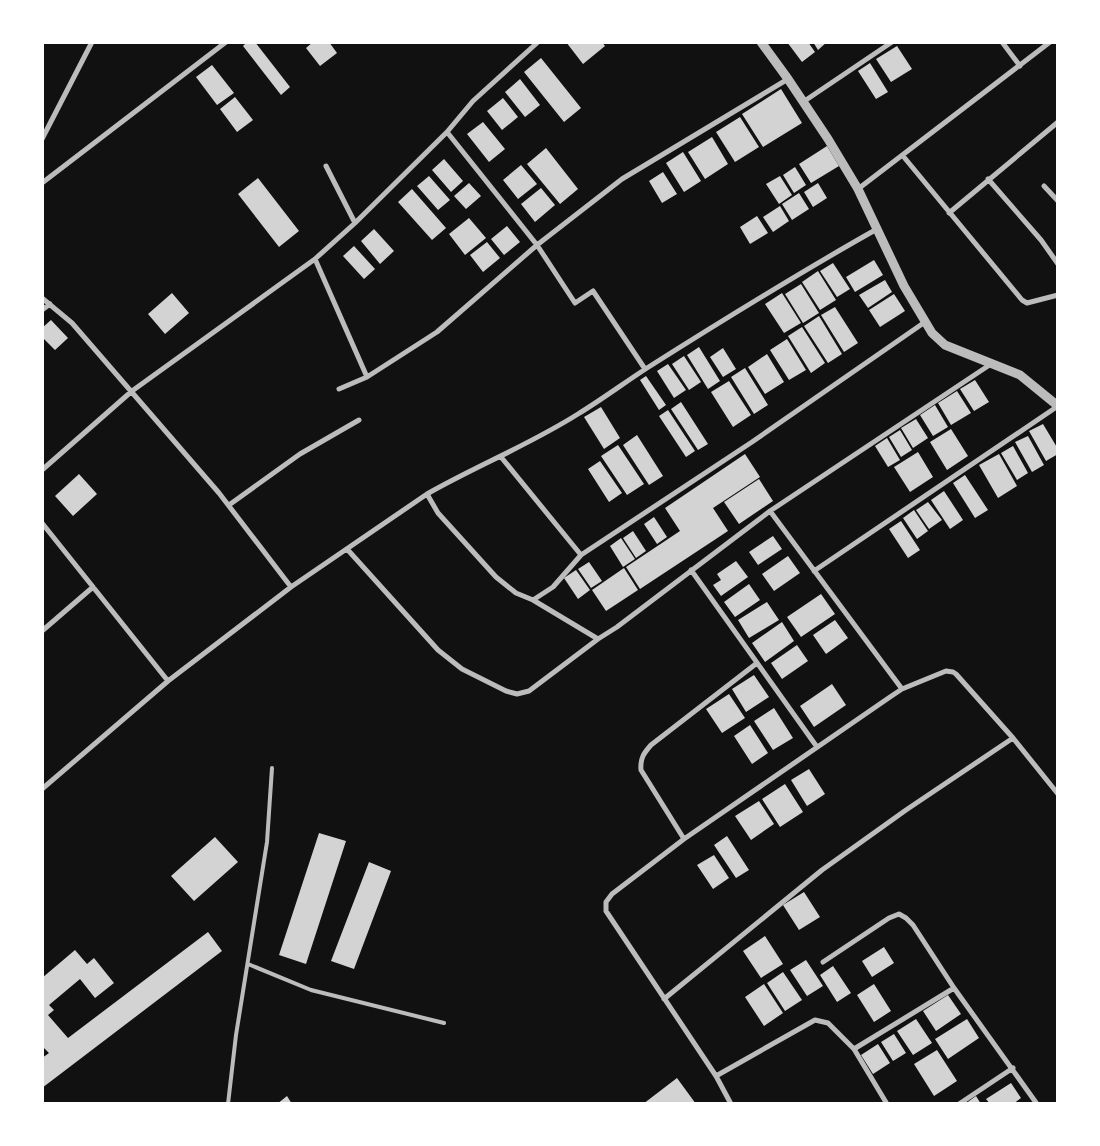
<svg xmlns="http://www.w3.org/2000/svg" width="1100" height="1146" viewBox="0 0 1100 1146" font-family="Barlow,sans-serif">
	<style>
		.building { fill: #d3d3d3 }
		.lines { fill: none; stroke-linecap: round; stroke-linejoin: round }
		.service { stroke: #bcbcbc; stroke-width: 4 }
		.minor { stroke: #bcbcbc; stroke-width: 5 }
		.tertiary { stroke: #bcbcbc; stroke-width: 9 }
	</style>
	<rect width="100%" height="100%" fill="#111"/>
	<path class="building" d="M247 42H255L290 87 281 95 243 46Z
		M313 42H329L337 53 320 66 306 48Z
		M566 42H602L605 46 583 64Z
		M787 42H808L815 52 802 62Z
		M813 42H827L818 50Z
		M897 46 912 69 891 82 876 59Z
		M541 58 581 108 564 122 524 72Z
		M870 63 888 92 876 99 858 71Z
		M212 65 234 93 217 105 196 77Z
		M520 79 540 105 525 117 505 92Z
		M781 89 802 123 763 147 742 114Z
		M235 97 253 120 237 132 220 109Z
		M503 98 518 117 502 130 487 111Z
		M740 117 759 147 735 162 716 132Z
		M483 122 505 149 489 162 467 134Z
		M712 137 728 164 705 179 688 152Z
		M827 146 839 166 811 183 799 164Z
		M546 148 578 189 560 204 527 164Z
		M683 152 701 181 684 192 666 163Z
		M444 159 463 181 451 192 432 170Z
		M521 165 537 184 518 199 503 180Z
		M795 167 806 185 794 193 783 175Z
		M663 172 677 194 662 203 649 181Z
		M429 176 450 200 438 210 417 186Z
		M780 176 792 195 779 204 766 184Z
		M258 178 299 231 279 247 238 194Z
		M469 183 481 196 466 209 454 196Z
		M818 183 827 198 813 207 804 192Z
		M541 188 555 205 535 222 521 204Z
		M412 189 446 228 432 240 398 202Z
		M799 193 809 209 792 220 782 204Z
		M780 206 789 221 773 232 763 217Z
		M757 216 768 233 750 244 740 227Z
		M469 218 486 238 465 255 449 234Z
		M507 226 520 242 504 255 491 239Z
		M374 229 394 251 380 264 361 241Z
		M487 242 500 258 483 272 470 255Z
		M354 246 375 269 364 279 343 256Z
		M874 260 883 275 855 292 846 277Z
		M833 263 850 289 837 297 820 271Z
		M818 271 836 300 820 310 802 282Z
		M885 280 892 292 868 308 859 295Z
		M801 284 819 313 803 323 785 294Z
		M172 293 189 313 165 334 148 314Z
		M782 293 801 323 784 333 765 304Z
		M894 294 905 311 880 327 869 310Z
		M835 307 858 343 844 352 821 315Z
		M819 316 842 354 828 363 804 326Z
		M51 320 68 338 55 350 42 337V328Z
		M802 327 825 363 811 373 788 336Z
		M787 339 806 370 789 380 770 350Z
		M699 347 720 381 708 389 687 355Z
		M723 348 736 369 723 377 710 357Z
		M767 354 784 382 765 394 748 367Z
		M684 356 701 382 689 390 672 364Z
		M668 364 686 390 674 398 657 371Z
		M745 368 768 405 754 414 731 377Z
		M646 376 666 405 659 410 640 380Z
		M975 380 989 402 974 411 960 389Z
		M729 381 751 415 733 427 711 392Z
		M957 391 971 413 951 425 938 403Z
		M681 402 708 444 698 450 671 409Z
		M935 405 948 427 933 436 920 415Z
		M601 407 620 438 604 449 584 417Z
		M668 410 695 451 686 457 659 416Z
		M916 419 928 438 913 448 901 428Z
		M1043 424 1058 449V454L1046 461 1029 431Z
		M951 429 968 456 947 470 930 442Z
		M900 430 912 450 901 457 889 437Z
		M637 435 663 476 649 485 623 445Z
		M1028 436 1044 465 1032 472 1015 442Z
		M887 438 900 460 888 467 875 446Z
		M618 445 644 484 627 495 601 456Z
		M1013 446 1028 473 1017 480 1001 453Z
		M918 452 933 477 910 492 894 467Z
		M745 454 760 477 713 508 728 531 640 589 626 567 680 531 665 508Z
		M999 454 1017 486 998 498 979 465Z
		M600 461 622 493 609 502 588 469Z
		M79 474 97 494 73 516 55 496Z
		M965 475 988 510 975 518 953 483Z
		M759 479 773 501 739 524 724 502Z
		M944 491 963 520 950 529 931 500Z
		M928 502 942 520 929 529 916 510Z
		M914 510 928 531 917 539 903 518Z
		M654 517 667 537 657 544 644 524Z
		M901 521 920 550 908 558 889 529Z
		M633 531 646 551 636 558 623 538Z
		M773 536 782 549 758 565 749 552Z
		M621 538 635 559 623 567 610 546Z
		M788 556 800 573 774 591 762 574Z
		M736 561 748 577 721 596 713 585 721 580 717 574Z
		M589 562 602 581 591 588 578 569Z
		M624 568 638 590 606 611 592 590Z
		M576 570 590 590 578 599 564 578Z
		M749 584 760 600 735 617 724 602Z
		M821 594 835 614 801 637 787 617Z
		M767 602 779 620 749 638 738 620Z
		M835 620 848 638 826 654 813 635Z
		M782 622 794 641 765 662 752 643Z
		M797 645 808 661 782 679 771 663Z
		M754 675 769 697 746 712 732 689Z
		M832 684 846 705 814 727 800 706Z
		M729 694 745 718 722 733 706 709Z
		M774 708 793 738 773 750 754 721Z
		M750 725 768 753 752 764 734 736Z
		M809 769 825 794 807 806 791 780Z
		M785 784 803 812 780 827 762 799Z
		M759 801 774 824 751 840 735 816Z
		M319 833 346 841 306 964 279 955Z
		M727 836 749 870 736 878 714 845Z
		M215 837 238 862 194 901 171 876Z
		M714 855 729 878 713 889 697 865Z
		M369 862 391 871 354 969 331 961Z
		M804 892 820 917 799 930 783 905Z
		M208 932 222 951 42 1088V1058L49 1053 42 1046V978L75 950 87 964 94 958 114 983 95 998 80 979 49 1005 54 1010 48 1015 68 1038Z
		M765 936 783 964 761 978 743 951Z
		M884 947 894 963 872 977 862 961Z
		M806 960 823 986 807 996 790 970Z
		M833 966 851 993 837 1002 820 975Z
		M783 972 802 1000 785 1011 767 983Z
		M764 984 783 1013 764 1026 745 997Z
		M874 984 891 1011 874 1022 857 995Z
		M948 995 961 1014 936 1031 923 1011Z
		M916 1019 932 1043 913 1055 897 1031Z
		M967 1019 979 1038 948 1059 935 1039Z
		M894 1034 906 1053 893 1061 881 1042Z
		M878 1044 890 1063 873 1074 861 1055Z
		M937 1050 957 1081 934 1096 914 1064Z
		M677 1078 696 1104H643Z
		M1011 1083 1021 1098 1013 1104H990L986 1099Z
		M287 1096 292 1104H277Z
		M976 1096 981 1104H965Z"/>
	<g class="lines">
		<path class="service" d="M248 964 311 990 444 1023
			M228 1104 236 1035 267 842 272 768"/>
		<path class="minor" d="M1002 42 1020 66
			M803 102 892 42
			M447 132 537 245 575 303 593 291 645 369
			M42 139 92 42
			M903 156 1022 300 1027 303 1058 295
			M326 166 355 223
			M988 179 1041 240 1058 264
			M42 183 226 42
			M1044 186 1058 201
			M858 189 1050 42
			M949 213 1058 122
			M315 259 367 377
			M42 298 72 323 219 493 291 587
			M42 310 50 304
			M339 389 367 377 437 332 537 245 622 179 788 79
			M501 457 581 555
			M42 470 132 391 315 259 355 223 447 132 473 101 538 42
			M427 494 438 513 496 577 516 593 533 600 598 639
			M229 505 300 454 359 420
			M770 511 902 689
			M42 523 168 681
			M347 549 438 650 462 669 506 691 517 694 529 691 598 639 617 627 770 511 991 364
			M691 570 817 747
			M814 571 1058 406
			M533 600 553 587 581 555 752 442 925 322
			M42 631 93 587
			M42 789 168 681 291 587 427 494C476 466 529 445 578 414 601 400 624 383 647 368 723 320 799 273 877 229
			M684 839 641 770C640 758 644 753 651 745L757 663
			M823 962 889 918 899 914 906 918 913 925 954 988 1037 1104
			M664 999 822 870 906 810 1013 738
			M854 1049 954 988
			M716 1076 815 1020 828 1023 854 1049 887 1104
			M731 1104 716 1076 606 911V902L612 894 684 839 890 697 902 689 946 671 953 672 956 674 1013 738 1058 794
			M959 1104 1013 1068"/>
		<path class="tertiary" d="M761 42 788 79 828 139 858 189 904 286 932 333 945 345 1020 375 1058 406"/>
	</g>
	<rect width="1100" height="1146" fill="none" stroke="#ffffff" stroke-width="88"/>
</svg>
